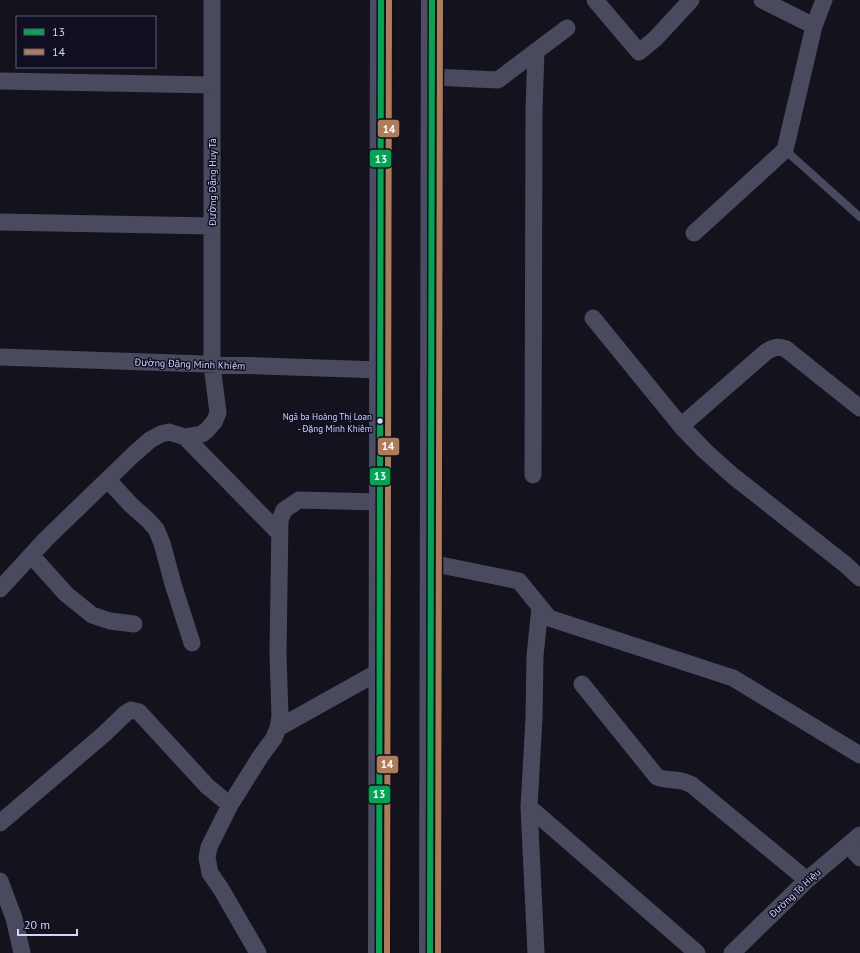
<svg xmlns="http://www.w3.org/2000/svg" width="860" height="953" viewBox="0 0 860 953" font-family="'PT Sans',sans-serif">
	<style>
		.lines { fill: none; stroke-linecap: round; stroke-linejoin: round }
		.lane { stroke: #494a5d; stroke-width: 8 }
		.street { stroke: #494a5d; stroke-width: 17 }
		.secondary { stroke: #4b4e63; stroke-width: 22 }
		.bus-1-casing { stroke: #100f21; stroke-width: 9 }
		.bus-2-casing { stroke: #100f21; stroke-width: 9 }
		.bus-1 { stroke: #00a651; stroke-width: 6 }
		.bus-2 { stroke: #b07c57; stroke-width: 6 }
		.bus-dot { fill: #d3d3fb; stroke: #100f21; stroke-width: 1.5 }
		.labels { text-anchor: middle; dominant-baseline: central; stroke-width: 3; stroke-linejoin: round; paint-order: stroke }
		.bus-label { font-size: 9px; fill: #d3d3fb; stroke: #100f21; text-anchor: end }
		.street-label { font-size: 10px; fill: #d3d3fb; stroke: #100f21 }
		.line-badge { stroke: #100f21; stroke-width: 1.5 }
		.badge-label { font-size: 11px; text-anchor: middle; font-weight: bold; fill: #fff }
	</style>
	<rect width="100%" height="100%" fill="#14131d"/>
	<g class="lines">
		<path class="lane" d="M785 150 860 217"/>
		<path class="street" d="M595 0 639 52 655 39 691 0
			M762 0 814 26
			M432 77 498 80 567 28
			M0 81 212 85
			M0 222 212 226
			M694 233 785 150 814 26 824 0
			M593 318 681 426 704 450 733 476 846 565 860 578
			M0 357 381 370
			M681 426 766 352C774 347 778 346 786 349L860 408
			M185 437 279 533
			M533 475 534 109 536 51
			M108 480 131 505 149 521 156 529 162 543 173 584 192 643
			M31 555 66 594 92 615 110 621 134 624
			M431 563 519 581 549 618 733 678 860 755
			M0 589 46 539 134 454 150 440 161 434 169 432 185 437 202 434 207 430 214 422 218 413 212 365V0
			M582 684 657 777C671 782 678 777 692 785L807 880
			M278 728 380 671
			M529 807 697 953
			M0 823 103 735 126 713 131 710 139 712 207 786 230 805
			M848 845 860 858
			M0 881 14 918 22 953
			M258 953 221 889 210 873 207 858 209 847 230 805 260 757 274 738 278 728 280 717 278 654 280 520 284 510 299 500 380 502
			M536 953 529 807 534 718 535 656 540 607
			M732 953 807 880 860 835"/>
		<path class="secondary" d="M379 953 381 0
			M430 953 432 0"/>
		<g class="bus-1-casing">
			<path id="bus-1" d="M379 953 381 0
				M430 953 432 0"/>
		</g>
		<g class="bus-2-casing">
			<path id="bus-2" d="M387 953 389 0
				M438 953 440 0"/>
		</g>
		<use href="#bus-1" class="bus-1"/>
		<use href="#bus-2" class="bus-2"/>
	</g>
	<circle class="bus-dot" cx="380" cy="421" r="3.5"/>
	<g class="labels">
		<g class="bus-label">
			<text x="372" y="416">Ngã ba Hoàng Thị Loan<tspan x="372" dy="12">- Đặng Minh Khiêm</tspan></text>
		</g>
		<g class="street-label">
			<text transform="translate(212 182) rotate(-90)">Đường Đặng Huy Tá</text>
			<text transform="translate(190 364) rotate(2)">Đường Đặng Minh Khiêm</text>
			<text transform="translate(795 893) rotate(-43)">Đường Tô Hiệu</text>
		</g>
	</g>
	<g class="line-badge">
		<rect x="377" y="119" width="23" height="19" rx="4" fill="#b07c57"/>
		<rect x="369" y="149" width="23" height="19" rx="4" fill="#00a651"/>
		<rect x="377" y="437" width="23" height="19" rx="4" fill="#b07c57"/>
		<rect x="369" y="467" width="22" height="19" rx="4" fill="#00a651"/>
		<rect x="376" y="755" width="23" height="19" rx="4" fill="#b07c57"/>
		<rect x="368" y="785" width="23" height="19" rx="4" fill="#00a651"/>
	</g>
	<g class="badge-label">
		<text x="389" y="133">14</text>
		<text x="381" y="163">13</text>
		<text x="388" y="450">14</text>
		<text x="380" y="480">13</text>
		<text x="387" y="768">14</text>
		<text x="379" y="798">13</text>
	</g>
	<rect x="16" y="16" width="140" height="52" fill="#100f21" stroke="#5e5d78"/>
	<rect x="24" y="29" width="20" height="6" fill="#00a651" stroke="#5e5d78"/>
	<text x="52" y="36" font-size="12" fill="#d3d3fb">13</text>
	<rect x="24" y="49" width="20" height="6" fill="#b07c57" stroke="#5e5d78"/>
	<text x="52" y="56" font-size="12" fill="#d3d3fb">14</text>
	<path d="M18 929v6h59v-6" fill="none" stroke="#d3d3fb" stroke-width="2"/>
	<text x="24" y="929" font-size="12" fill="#d3d3fb" stroke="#100f21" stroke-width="3" paint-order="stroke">20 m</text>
</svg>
